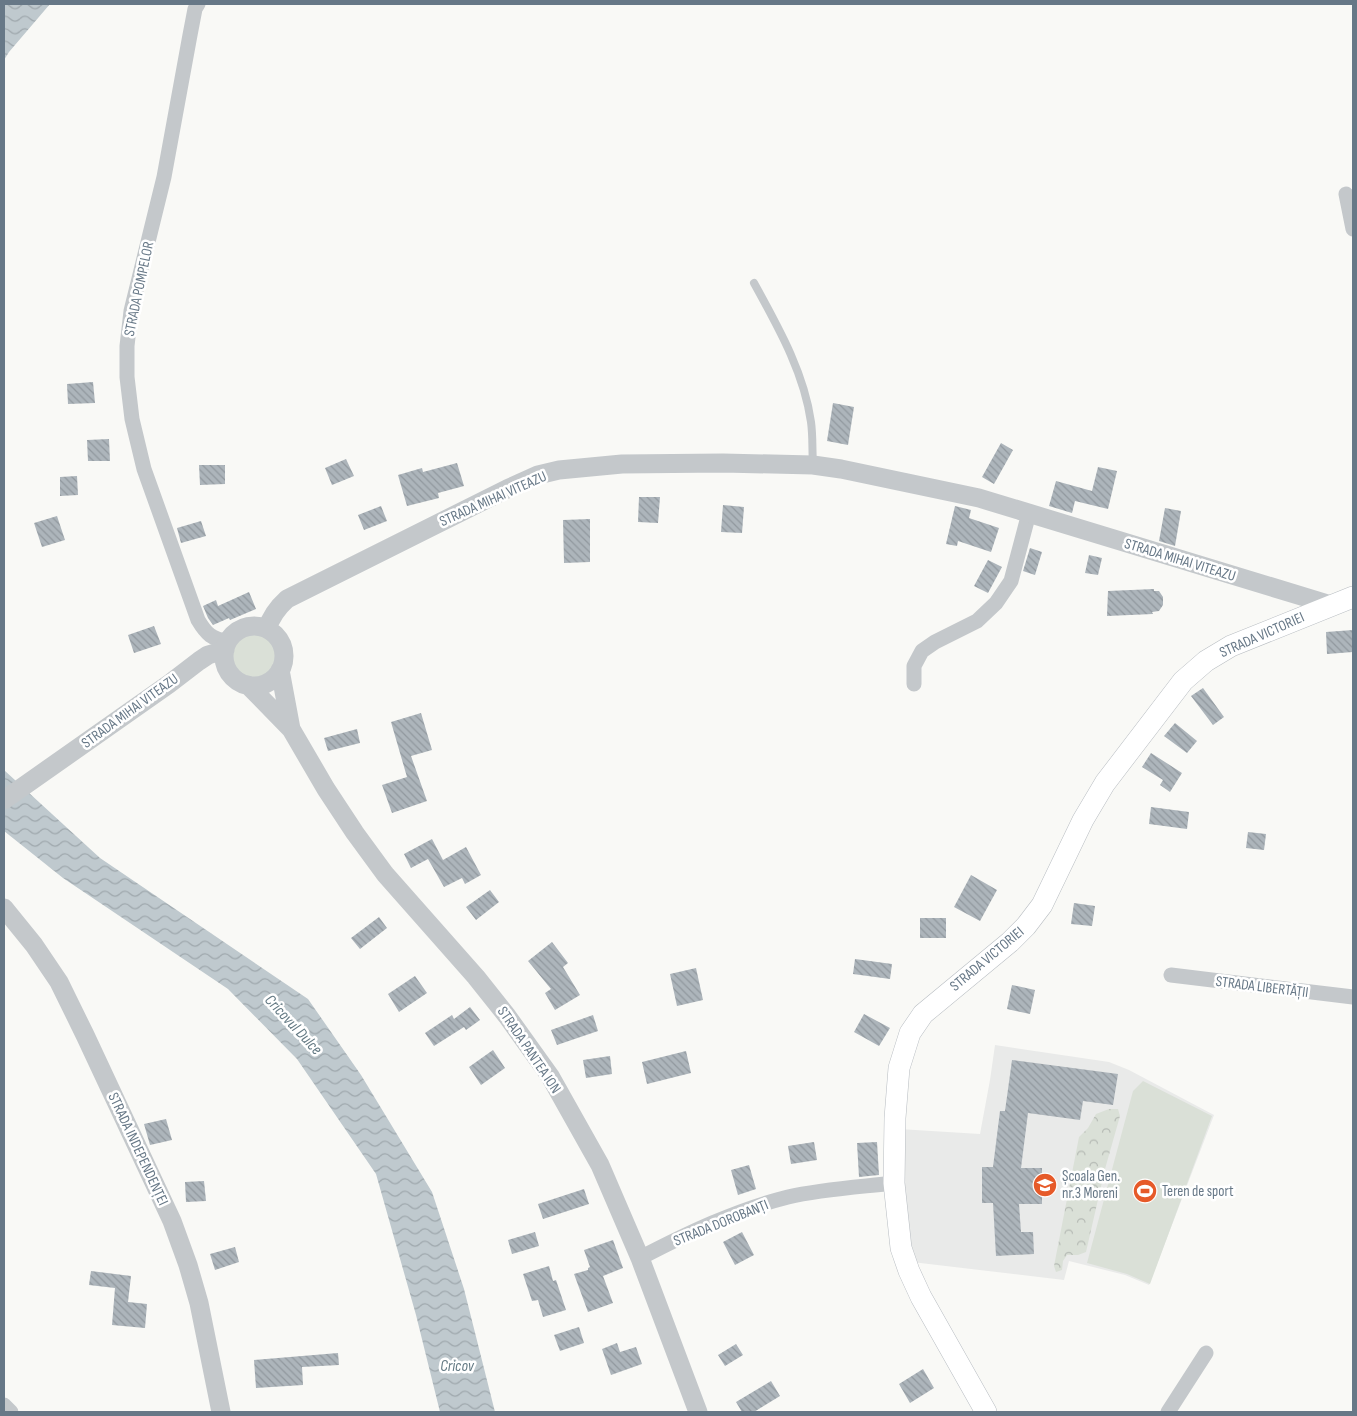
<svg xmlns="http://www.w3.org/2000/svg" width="1357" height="1416" viewBox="0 0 1357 1416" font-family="'Sofia Sans Condensed',sans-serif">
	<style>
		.built { fill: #e9eae9 }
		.green { fill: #dae0d7 }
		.forest { fill: url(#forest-crowns) }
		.water { fill: url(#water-waves) }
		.building { fill: url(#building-back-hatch) }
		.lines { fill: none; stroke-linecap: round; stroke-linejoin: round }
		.secondary-casing { stroke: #b8bdc2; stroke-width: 22 }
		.service { stroke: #c4c8cb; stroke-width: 8 }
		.minor { stroke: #c4c8cb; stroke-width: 15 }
		.tertiary { stroke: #c4c8cb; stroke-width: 19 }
		.secondary { stroke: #fff; stroke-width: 21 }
		.labels { text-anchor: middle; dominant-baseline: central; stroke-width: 5; stroke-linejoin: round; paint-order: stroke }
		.street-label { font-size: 15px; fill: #677887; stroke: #fff }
		.poi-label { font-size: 15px; fill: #677887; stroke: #fff; text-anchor: start }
		.water-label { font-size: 16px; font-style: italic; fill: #637983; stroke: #fff }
	</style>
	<defs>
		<pattern id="forest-crowns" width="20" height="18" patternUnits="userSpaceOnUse" patternTransform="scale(1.25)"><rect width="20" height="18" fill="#dae0d7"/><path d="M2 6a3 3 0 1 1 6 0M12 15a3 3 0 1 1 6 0" fill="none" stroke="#b5bab4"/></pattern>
		<pattern id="water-waves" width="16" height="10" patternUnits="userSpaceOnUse" patternTransform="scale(1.25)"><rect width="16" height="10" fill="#bfc9ce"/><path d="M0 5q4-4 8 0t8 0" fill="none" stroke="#9fa8ad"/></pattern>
		<pattern id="building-back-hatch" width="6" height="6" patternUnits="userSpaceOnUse" patternTransform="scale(1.25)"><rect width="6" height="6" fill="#adb5bb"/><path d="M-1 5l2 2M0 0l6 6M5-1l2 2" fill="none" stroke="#91989e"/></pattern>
	</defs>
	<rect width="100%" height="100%" fill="#f9f9f6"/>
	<path class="built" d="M995 1045 1109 1062 1129 1070 1214 1115 1149 1285 1125 1275 1069 1261 1064 1280 912 1262 899 1129 980 1134 990 1080Z"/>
	<path class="green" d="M229 656a24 24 0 1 1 48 0a24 24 0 1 1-48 0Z
		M1143 1081 1212 1116 1150 1284 1127 1274 1087 1263 1133 1091Z"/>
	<path class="forest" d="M1109 1109H1118L1120 1116 1105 1169 1086 1252 1078 1255H1067L1063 1261 1062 1270 1056 1272 1054 1266 1079 1137 1088 1128 1096 1114Z"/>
	<path class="water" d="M4 4H50L9 52 4 60Z
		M4 770 100 858 308 999 361 1075 432 1192 464 1289 495 1412H440L416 1315 376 1174 297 1059 228 989 63 878 4 831Z"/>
	<path class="building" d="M93 382 95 403 68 404 67 384Z
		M833 403 854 407 848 445 827 441Z
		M109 439 110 461H88L87 440Z
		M1001 443 1013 450 994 484 982 477Z
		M346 459 354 476 332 485 325 468Z
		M457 463 464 486 438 493 439 498 407 506 398 475 422 468 423 472Z
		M199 465H225V484L200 485Z
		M1098 467 1117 471 1108 509 1075 501 1072 513 1049 506 1056 481 1092 491Z
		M77 476 78 495 60 496V477Z
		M639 497H660L658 523 638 522Z
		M723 505 744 507 742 533 721 532Z
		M381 506 387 521 364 530 358 515Z
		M955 506 971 510 969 518 999 528 991 552 958 541 957 546 946 544Z
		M1165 508 1181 511 1175 546 1159 541Z
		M57 516 65 540 42 547 34 523Z
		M590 519V562L564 563 563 520Z
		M201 521 206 536 181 543 177 528Z
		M1030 548 1042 552 1035 575 1023 571Z
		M1089 555 1102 558 1098 575 1085 573Z
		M988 560 1002 567 988 593 974 586Z
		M1154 589V591H1159L1163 597V605L1159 611 1152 612 1153 614 1107 616 1108 591Z
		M249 592 256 609 230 620 229 618 213 625 208 618 203 606 216 600 218 606Z
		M154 626 161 644 134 653 128 635Z
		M1353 630V652L1327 654 1326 632Z
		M1203 688 1224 717 1213 725 1191 696Z
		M421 713 432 750 411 756 427 801 392 813 382 785 407 777 391 722Z
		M1175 723 1197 741 1187 753 1164 736Z
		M357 729 360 743 328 751 324 738Z
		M1151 753 1182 773 1170 792 1160 785 1163 780 1142 767Z
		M1151 807 1189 812 1187 829 1149 824Z
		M1248 832 1266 834 1264 850 1246 848Z
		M432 839 443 860 466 847 481 875 465 884 462 878 444 887 428 859 411 868 404 854Z
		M971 875 997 890 980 921 954 907Z
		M490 890 499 902 476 920 466 907Z
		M1074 903 1095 906 1092 926 1071 924Z
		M379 917 387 928 360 949 351 938Z
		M920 918H946V938H920Z
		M552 942 568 963 563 967 580 995 555 1010 545 993 551 989 528 961Z
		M855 959 892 964 890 979 853 974Z
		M696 968 703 1000 677 1006 670 974Z
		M415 976 427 993 399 1012 388 994Z
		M1012 985 1035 990 1030 1014 1007 1009Z
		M470 1007 480 1020 466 1030 464 1027 434 1046 425 1033 452 1015 454 1019Z
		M864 1014 890 1028 879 1046 854 1032Z
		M593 1015 598 1031 557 1045 551 1030Z
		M493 1050 505 1068 481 1085 469 1067Z
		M686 1051 691 1073 647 1084 642 1062Z
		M610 1056 612 1074 586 1078 583 1060Z
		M1012 1060 1118 1074 1113 1105 1083 1101 1080 1120 1028 1113 1021 1168H1042V1204H1019L1021 1232H1033L1034 1254 996 1256 993 1203H982V1167H993L1000 1111H1005Z
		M166 1119 172 1140 150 1145 144 1124Z
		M814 1142 817 1160 791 1164 788 1146Z
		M877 1142 879 1175 859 1177 857 1143Z
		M749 1165 756 1189 738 1195 731 1170Z
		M204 1181 206 1201 186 1202 185 1182Z
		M584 1189 589 1204 543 1219 538 1204Z
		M535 1232 539 1246 512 1254 508 1240Z
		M742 1232 754 1255 735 1265 723 1242Z
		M613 1240 623 1268 603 1276 613 1303 588 1312 574 1274 588 1270V1268L590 1267 584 1250Z
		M235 1247 239 1262 215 1270 210 1254Z
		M549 1266 553 1281 556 1280 566 1310 543 1317 538 1300 532 1301 523 1274Z
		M91 1271 131 1276 128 1302 147 1304 145 1328 112 1325 115 1288 89 1285Z
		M579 1327 584 1343 560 1351 554 1335Z
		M617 1343 620 1352 636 1347 642 1364 611 1375 602 1349Z
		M736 1344 743 1355 725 1366 718 1355Z
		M338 1353 339 1365 302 1367 303 1385 256 1388 254 1360Z
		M923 1369 934 1388 910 1403 899 1384Z
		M771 1381 780 1396 754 1412H742L736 1402Z"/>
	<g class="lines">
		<g class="secondary-casing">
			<path id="secondary" d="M986 1412 921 1297 909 1271 901 1248 894 1183 895 1118 899 1068 910 1033 923 1014 1010 942 1026 926 1042 905 1083 820 1105 783 1183 681 1206 661 1231 646 1353 597"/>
		</g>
		<path class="service" d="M754 283C778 327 804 372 811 422 813 436 812 450 813 464"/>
		<path class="minor" d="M198 4 195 9 190 35 164 177 131 311 127 346V377L132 419 144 469 198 620C207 635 211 638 228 642
			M1346 194 1353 229
			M914 684V666L922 651 935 642 977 621 996 603 1011 581 1029 513
			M1171 975 1353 997
			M640 1258C688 1233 736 1210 788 1197 822 1189 859 1187 894 1183
			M4 1405 11 1412
			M1168 1412 1206 1353"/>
		<path class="tertiary" d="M224 656a30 30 0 1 1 60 0a30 30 0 1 1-60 0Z
			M267 629C271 616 277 608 287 599L507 489 538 475 559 470 622 464 723 463 813 465 841 469 979 498 1331 605
			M280 670 291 729
			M248 685 291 729 326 789 355 833 385 874 476 977 507 1016 550 1076 600 1165 640 1258 698 1412
			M4 800 169 684 199 661 208 655 225 650
			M4 908 34 945 59 982 85 1035 172 1221 188 1265 199 1303 221 1412"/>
		<use href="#secondary" class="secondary"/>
	</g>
	<defs>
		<g id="school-disc" transform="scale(1.25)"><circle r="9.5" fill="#e65a29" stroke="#fff"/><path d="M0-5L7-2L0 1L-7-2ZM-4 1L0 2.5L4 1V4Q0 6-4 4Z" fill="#fff"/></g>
		<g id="stadium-disc" transform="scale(1.25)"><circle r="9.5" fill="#e65a29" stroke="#fff"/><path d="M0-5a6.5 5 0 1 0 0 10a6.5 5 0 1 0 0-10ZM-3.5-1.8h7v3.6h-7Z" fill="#fff"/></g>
	</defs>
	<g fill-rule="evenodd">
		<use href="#school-disc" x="1045" y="1185"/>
		<use href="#stadium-disc" x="1145" y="1191"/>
	</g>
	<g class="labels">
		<g class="street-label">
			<text transform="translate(139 289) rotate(-78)">STRADA POMPELOR</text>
			<text transform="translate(493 499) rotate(-24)">STRADA MIHAI VITEAZU</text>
			<text transform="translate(1180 560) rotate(17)">STRADA MIHAI VITEAZU</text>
			<text transform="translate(1262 635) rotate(-24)">STRADA VICTORIEI</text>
			<text transform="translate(130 711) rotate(-36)">STRADA MIHAI VITEAZU</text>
			<text transform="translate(987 959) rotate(-40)">STRADA VICTORIEI</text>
			<text transform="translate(1262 987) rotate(7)">STRADA LIBERTĂȚII</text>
			<text transform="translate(529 1050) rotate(56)">STRADA PANTEA ION</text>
			<text transform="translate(138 1149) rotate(65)">STRADA INDEPENDENȚEI</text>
			<text transform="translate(721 1223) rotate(-22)">STRADA DOROBANȚI</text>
		</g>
		<g class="poi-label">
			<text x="1062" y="1176">Școala Gen.<tspan x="1062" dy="17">nr.3 Moreni</tspan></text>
			<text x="1162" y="1191">Teren de sport</text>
		</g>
		<g class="water-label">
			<text transform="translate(293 1025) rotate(47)">Cricovul Dulce</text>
			<text x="457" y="1366">Cricov</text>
		</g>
	</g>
	<rect width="1357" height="1416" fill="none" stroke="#677887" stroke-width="10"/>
</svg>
